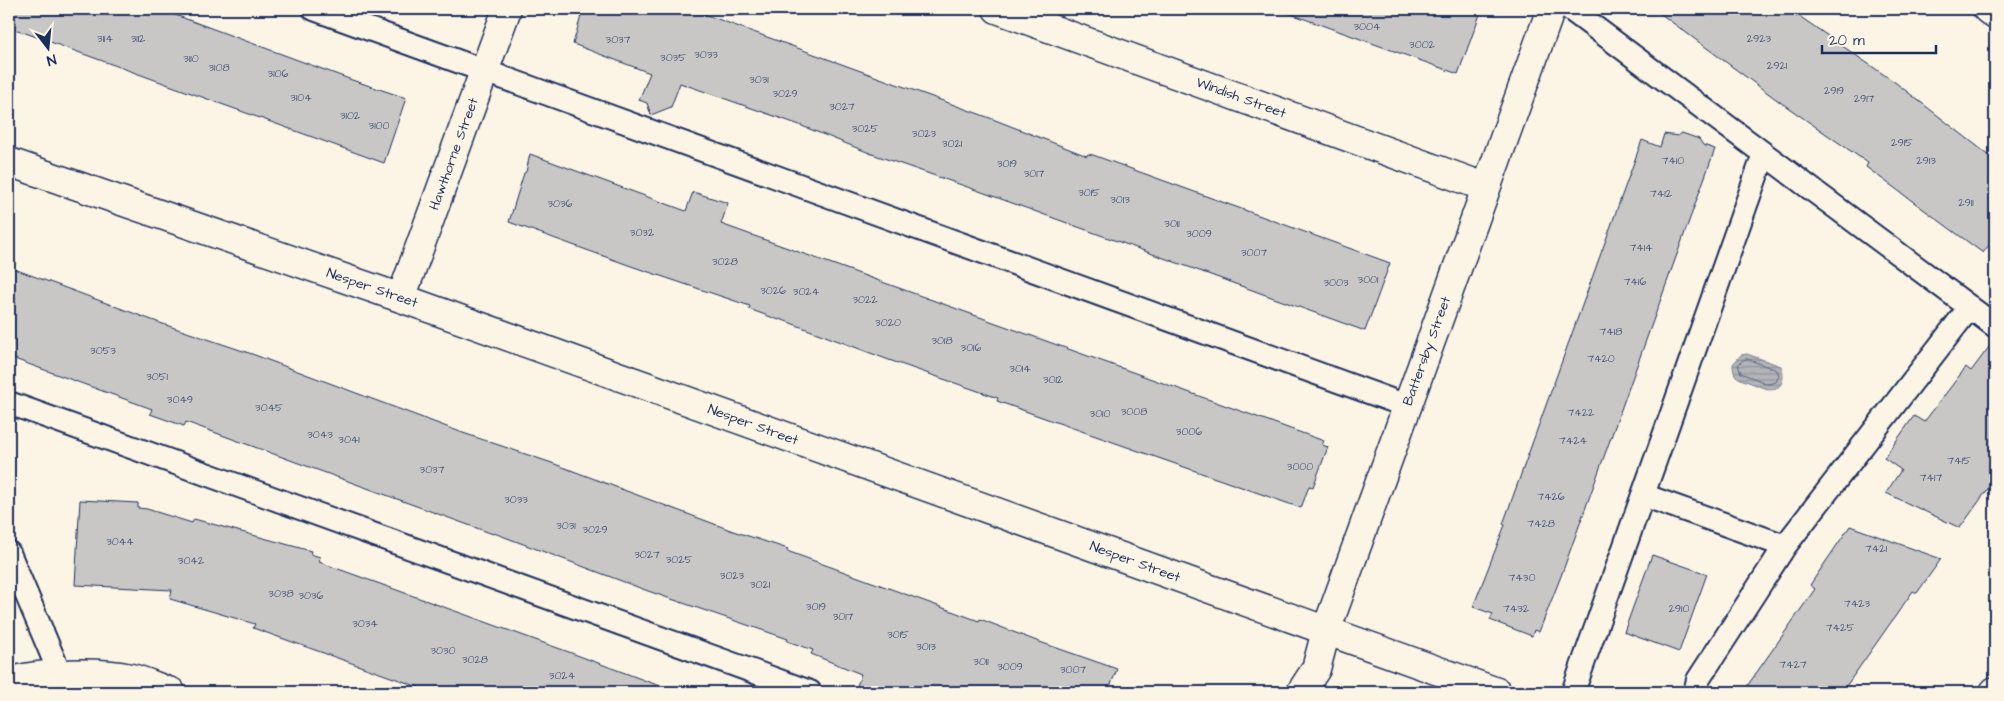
<svg xmlns="http://www.w3.org/2000/svg" width="2004" height="701" viewBox="0 0 2004 701" font-family="'Architects Daughter',sans-serif">
	<style>
		.water { fill: url(#water-rules); stroke: #767f94 }
		.lines { fill: none; stroke-linecap: round; stroke-linejoin: round }
		.shore { stroke: #576482; stroke-width: 1 }
		.building { fill: #c8c7c6; stroke: #1b2f5e }
		.lane-casing { stroke: #1b2f5e; stroke-width: 26 }
		.street-casing { stroke: #1b2f5e; stroke-width: 31 }
		.lane { stroke: #fcf5e5; stroke-width: 22 }
		.street { stroke: #fcf5e5; stroke-width: 28 }
		.labels { text-anchor: middle; dominant-baseline: central; stroke-width: 4; stroke-linejoin: round; paint-order: stroke }
		.number-label { font-size: 11px; fill: #465578 }
		.street-label { font-size: 14px; fill: #1b2f5e; stroke: #fcf5e5 }
	</style>
	<defs>
		<pattern id="water-rules" width="6" height="5" patternUnits="userSpaceOnUse" patternTransform="scale(1.25)"><rect width="6" height="5" fill="#b2b4b8"/><path d="M0 2.5h6" fill="none" stroke="#909399"/></pattern>
	</defs>
	<rect width="100%" height="100%" fill="#fcf5e5"/>
	<filter id="ink" filterUnits="userSpaceOnUse"><feTurbulence type="fractalNoise" baseFrequency=".02" numOctaves="2"/><feDisplacementMap in="SourceGraphic" scale="10" xChannelSelector="R" yChannelSelector="G"/><feConvolveMatrix kernelMatrix="1 2 1 2 8 2 1 2 1" color-interpolation-filters="sRGB"/></filter>
	<g filter="url(#ink)">
		<path class="water" d="M1747 354 1781 366C1785 375 1784 390 1770 389 1763 389 1757 385 1751 383 1746 381 1739 379 1736 376 1733 372 1733 368 1733 364L1741 355Z"/>
		<g class="lines">
			<path class="shore" d="M1747 359 1777 370 1779 375 1776 382 1768 384 1741 373 1738 365 1743 360Z"/>
		</g>
		<path class="building" d="M9 9H159L352 80 406 98 384 163 9 27Z
			M583 9H690L990 118 1087 156 1088 154 1093 155 1390 263 1365 331 979 191 872 154 797 124 680 83 671 107 651 115 647 103 639 100 650 73 573 44Z
			M1288 9H1482L1458 74 1288 13Z
			M1654 9H1789L1896 83 1995 160V237L1983 253 1866 167 1868 163 1780 102Z
			M1682 133 1699 139 1703 145 1715 149 1561 576 1539 632 1534 630 1532 636 1490 620 1493 614 1473 607 1505 525 1503 524 1642 140 1660 147 1664 134 1678 136Z
			M530 154 686 211 693 192 728 203 721 224 1324 441 1322 445 1328 447 1313 487 1309 486 1301 508 1053 421 997 401 998 398 889 360 780 319 779 320 749 309 750 306 631 266 509 222 524 173 526 172Z
			M9 267 160 323 252 354 463 433 552 463 733 531 788 549 787 551 979 621 980 619 1034 640 1117 669 1108 692H855L861 674 811 654 813 650 787 641 788 639 648 591 494 533 493 534 186 422 184 426 150 414 152 409 9 357Z
			M1995 339V479L1960 528 1886 493 1901 470 1884 458 1914 416 1924 422 1966 367 1971 371Z
			M80 500 138 503V508L147 509 192 523 194 519 311 551 310 554 320 557 319 562 566 651 668 689V692H417L419 687 253 628 255 624 170 599 172 590 75 585Z
			M1850 526 1941 559 1917 593 1913 591 1842 692H1743L1815 589 1810 585Z
			M1652 555 1707 574 1679 652 1624 632Z"/>
		<g class="lines">
			<g class="lane-casing">
				<path id="lane" d="M314 9 1407 406
					M1570 9 1995 326
					M9 403 810 692
					M1643 495 1785 546
					M9 553 60 674
					M68 674 75 692
					M1573 692 1764 154
					M1695 692 1698 680 1785 546 1970 307"/>
			</g>
			<g class="street-casing">
				<path id="street" d="M997 9 1485 187
					M1987 9 1995 15
					M9 162 401 298 1497 692
					M401 298 507 9
					M9 682C39 672 100 671 131 678 145 681 158 688 171 692
					M1301 692 1316 669 1326 631 1551 9
					M1994 692 1995 691"/>
			</g>
			<use href="#lane" class="lane"/>
			<use href="#street" class="street"/>
		</g>
	</g>
	<g class="labels">
		<g class="number-label">
			<text x="1367" y="26">3004</text>
			<text x="105" y="38">3114</text>
			<text x="138" y="38">3112</text>
			<text x="1759" y="38">2923</text>
			<text x="618" y="39">3037</text>
			<text x="1422" y="44">3002</text>
			<text x="706" y="54">3033</text>
			<text x="673" y="57">3035</text>
			<text x="191" y="58">3110</text>
			<text x="1777" y="65">2921</text>
			<text x="219" y="67">3108</text>
			<text x="278" y="73">3106</text>
			<text x="759" y="79">3031</text>
			<text x="1834" y="90">2919</text>
			<text x="785" y="93">3029</text>
			<text x="301" y="97">3104</text>
			<text x="1864" y="98">2917</text>
			<text x="842" y="106">3027</text>
			<text x="350" y="115">3102</text>
			<text x="379" y="125">3100</text>
			<text x="865" y="128">3025</text>
			<text x="924" y="133">3023</text>
			<text x="1902" y="142">2915</text>
			<text x="952" y="143">3021</text>
			<text x="1673" y="160">7410</text>
			<text x="1926" y="160">2913</text>
			<text x="1007" y="163">3019</text>
			<text x="1034" y="173">3017</text>
			<text x="1089" y="192">3015</text>
			<text x="1661" y="193">7412</text>
			<text x="1120" y="199">3013</text>
			<text x="1966" y="202">2911</text>
			<text x="560" y="203">3036</text>
			<text x="1172" y="223">3011</text>
			<text x="642" y="232">3032</text>
			<text x="1199" y="233">3009</text>
			<text x="1641" y="247">7414</text>
			<text x="1254" y="252">3007</text>
			<text x="725" y="261">3028</text>
			<text x="1368" y="279">3001</text>
			<text x="1635" y="281">7416</text>
			<text x="1336" y="282">3003</text>
			<text x="773" y="290">3026</text>
			<text x="806" y="291">3024</text>
			<text x="865" y="299">3022</text>
			<text x="888" y="322">3020</text>
			<text x="1611" y="331">7418</text>
			<text x="942" y="340">3018</text>
			<text x="971" y="347">3016</text>
			<text x="103" y="350">3053</text>
			<text x="1601" y="358">7420</text>
			<text x="1020" y="368">3014</text>
			<text x="157" y="376">3051</text>
			<text x="1053" y="379">3012</text>
			<text x="180" y="399">3049</text>
			<text x="269" y="407">3045</text>
			<text x="1134" y="411">3008</text>
			<text x="1581" y="412">7422</text>
			<text x="1100" y="413">3010</text>
			<text x="1189" y="431">3006</text>
			<text x="320" y="434">3043</text>
			<text x="349" y="439">3041</text>
			<text x="1573" y="440">7424</text>
			<text x="1959" y="460">7415</text>
			<text x="1300" y="466">3000</text>
			<text x="432" y="469">3037</text>
			<text x="1931" y="477">7417</text>
			<text x="1551" y="496">7426</text>
			<text x="516" y="499">3033</text>
			<text x="1541" y="523">7428</text>
			<text x="566" y="525">3031</text>
			<text x="595" y="529">3029</text>
			<text x="120" y="541">3044</text>
			<text x="1876" y="548">7421</text>
			<text x="647" y="554">3027</text>
			<text x="679" y="559">3025</text>
			<text x="191" y="560">3042</text>
			<text x="732" y="575">3023</text>
			<text x="1522" y="577">7430</text>
			<text x="760" y="584">3021</text>
			<text x="281" y="593">3038</text>
			<text x="311" y="595">3036</text>
			<text x="1857" y="603">7423</text>
			<text x="816" y="606">3019</text>
			<text x="1516" y="608">7432</text>
			<text x="1679" y="608">2910</text>
			<text x="843" y="616">3017</text>
			<text x="365" y="623">3034</text>
			<text x="1840" y="627">7425</text>
			<text x="898" y="634">3015</text>
			<text x="926" y="646">3013</text>
			<text x="443" y="650">3030</text>
			<text x="475" y="659">3028</text>
			<text x="981" y="661">3011</text>
			<text x="1793" y="664">7427</text>
			<text x="1010" y="666">3009</text>
			<text x="1073" y="669">3007</text>
			<text x="562" y="675">3024</text>
		</g>
		<g class="street-label">
			<text transform="translate(1241 98) rotate(20)">Windish Street</text>
			<text transform="translate(454 154) rotate(-70)">Hawthorne Street</text>
			<text transform="translate(372 288) rotate(19)">Nesper Street</text>
			<text transform="translate(1427 351) rotate(-70)">Battersby Street</text>
			<text transform="translate(753 425) rotate(20)">Nesper Street</text>
			<text transform="translate(1135 562) rotate(20)">Nesper Street</text>
		</g>
	</g>
	<rect width="2004" height="701" fill="none" stroke="#fcf5e5" stroke-width="30"/>
	<rect x="15" y="15" width="1974" height="671" fill="none" stroke="#1b2f5e" stroke-width="2" filter="url(#ink)"/>
	<g transform="translate(48 48) rotate(164)" stroke="#fcf5e5" stroke-width="4" paint-order="stroke">
	<path d="M0-4L9 19L0 12L-9 19Z" fill="#1b2f5e"/>
	<text y="-8" font-size="14" font-weight="bold" text-anchor="middle" fill="#1b2f5e">N</text>
	</g>
	<path d="M1822 45v8h114v-8" fill="none" stroke="#1b2f5e" stroke-width="2.5"/>
	<text x="1829" y="45" font-size="15" fill="#1b2f5e" stroke="#fcf5e5" stroke-width="4" paint-order="stroke">20 m</text>
</svg>
